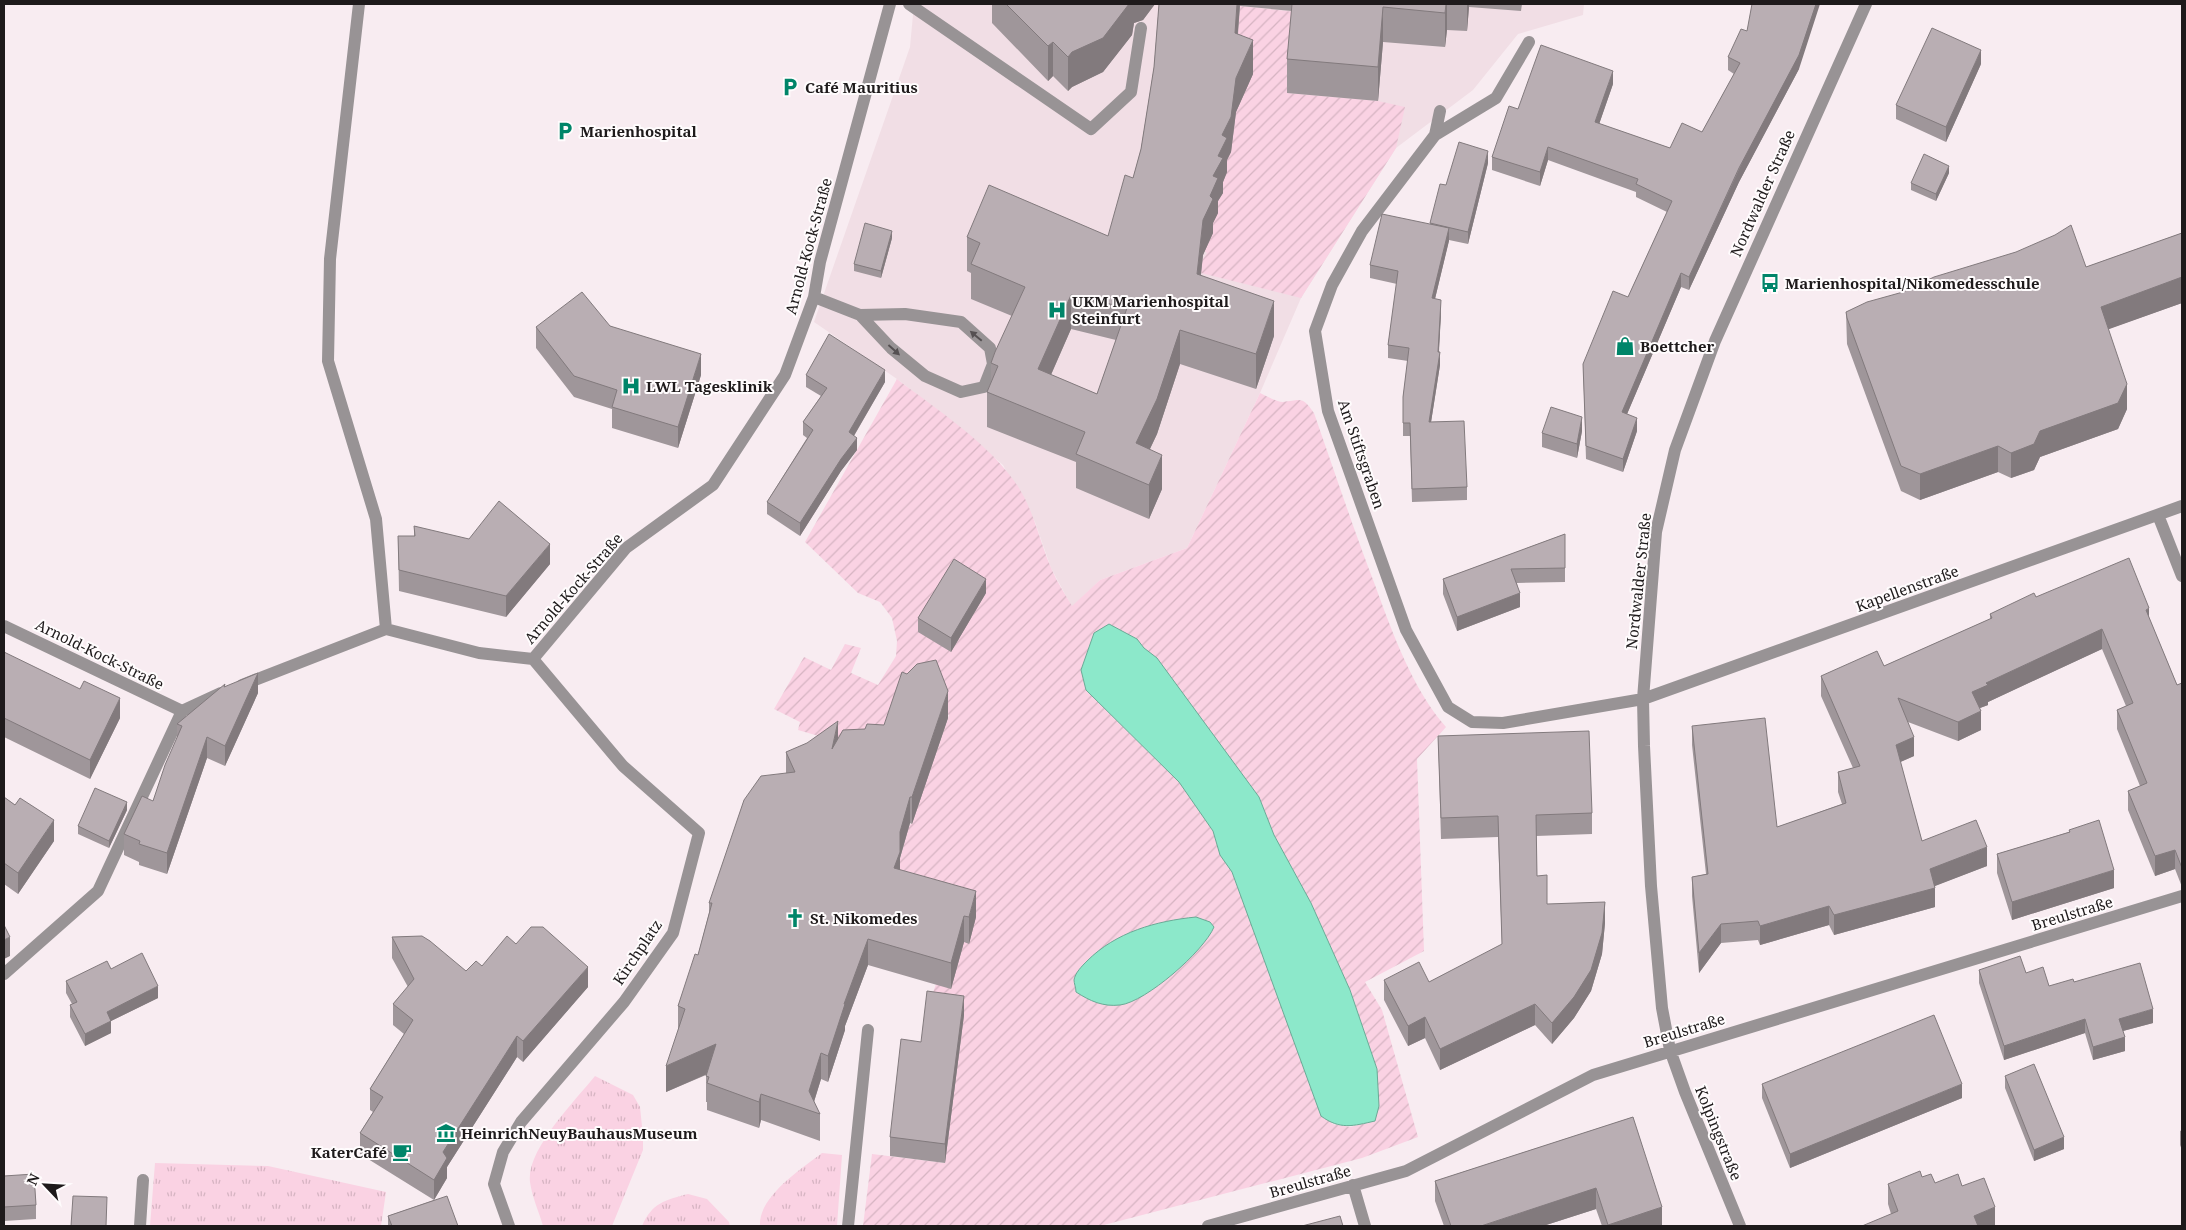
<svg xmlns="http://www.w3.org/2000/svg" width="2186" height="1230" viewBox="0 0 2186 1230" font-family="'Noto Serif',serif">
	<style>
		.built { fill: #f1dee5 }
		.grass { fill: url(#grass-tufts) }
		.garden { fill: url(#garden-furrows); fill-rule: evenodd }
		.water { fill: #8ce8ca; stroke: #6baa96 }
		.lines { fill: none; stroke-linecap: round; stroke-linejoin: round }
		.minor { stroke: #989395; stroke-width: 12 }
		.wall { fill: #9f969a; fill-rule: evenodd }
		.shaded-wall { fill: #827a7d }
		.building { fill: #b9aeb3; stroke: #827a7d; fill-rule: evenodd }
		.oneway { fill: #555052 }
		.labels { text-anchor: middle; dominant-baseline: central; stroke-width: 4; stroke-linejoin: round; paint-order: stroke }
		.poi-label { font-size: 15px; font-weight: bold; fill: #1e1a1b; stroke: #fffcfd; text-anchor: start }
		.street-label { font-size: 15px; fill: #1e1a1b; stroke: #fffcfd }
	</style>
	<defs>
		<pattern id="grass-tufts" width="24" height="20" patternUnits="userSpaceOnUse" patternTransform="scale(1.25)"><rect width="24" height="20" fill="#fad2e3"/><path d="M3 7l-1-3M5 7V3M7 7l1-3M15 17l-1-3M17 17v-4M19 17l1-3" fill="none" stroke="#d6b4c2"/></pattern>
		<pattern id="garden-furrows" width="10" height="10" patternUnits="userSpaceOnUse" patternTransform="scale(1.25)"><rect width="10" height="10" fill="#fad2e3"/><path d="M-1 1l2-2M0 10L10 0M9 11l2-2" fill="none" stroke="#d6b4c2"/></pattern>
	</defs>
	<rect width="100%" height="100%" fill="#f8ecf1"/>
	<path class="built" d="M914 4H1584L1583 15 1518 34 1473 90 1396 148 1301 298 1260 393 1187 548 1100 580 1072 607 1051 568 1035 522 1003 465 955 424 897 379 814 322 910 47Z"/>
	<path class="grass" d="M595 1076 633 1095 640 1107 643 1136V1150L612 1226H543C539 1212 532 1197 530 1182 526 1150 575 1101 595 1076Z
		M822 1153 842 1155 837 1226H760C758 1197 801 1169 822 1153Z
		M155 1163 268 1166 386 1192 381 1226H150Z
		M688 1194 707 1199 729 1222 730 1226H642C652 1203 665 1200 688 1194Z"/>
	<path class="garden" d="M1240 6 1304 13 1287 93 1378 101 1405 107 1396 148 1301 298 1201 273V271L1196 270 1207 253 1203 250C1224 169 1233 90 1240 6Z
		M897 379C936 409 993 446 1019 488 1035 514 1040 543 1052 570 1057 582 1065 594 1072 606L1100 580 1187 548 1260 393C1266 396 1277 402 1283 402 1301 400 1302 396 1314 413 1334 470 1353 528 1375 585 1392 632 1413 690 1446 727L1417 759 1424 951 1365 982 1382 1010 1418 1137 1362 1158 1100 1226H863L872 1154 945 1163 927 1010 936 984 951 988 894 894 900 858 907 833 903 832 912 823 949 715 943 712 884 751 867 750 798 730 800 722 774 709 804 657 831 670 845 644 861 648 851 673 878 685 896 656 897 641 892 618 880 602 858 593 805 542ZM1094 633 1136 639 1259 797 1274 835 1311 903 1350 990 1377 1069 1374 1121 1350 1127 1332 1124 1232 872 1220 854 1213 831 1179 782 1086 690 1081 670Z"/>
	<path class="water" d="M1109 624 1137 639 1144 648 1157 658 1259 797 1274 835 1311 903 1350 990 1377 1069 1379 1106 1375 1121C1353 1126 1340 1130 1321 1116L1232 872 1220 855 1213 831 1179 782 1086 690 1081 670 1094 633Z
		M1196 917 1210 922 1214 927C1204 951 1146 1002 1120 1005 1103 1007 1090 1001 1076 992 1076 988 1074 983 1074 980 1075 973 1082 966 1087 961 1116 932 1156 921 1196 917Z"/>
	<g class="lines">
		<path class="minor" d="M359 4 330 259 328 361 376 519 386 629
			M909 4 1091 129 1131 92 1141 28
			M1529 42 1496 98 1435 135 1362 231 1332 285 1315 331 1328 411 1406 630 1448 707 1472 722 1503 723 1643 699 2182 506
			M1435 135 1440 111
			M814 297 860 315 905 314 961 322 990 348 993 364 984 387 961 392 925 376 891 348 860 315
			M2158 515 2182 576
			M4 626 182 711 221 693
			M533 659 626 548 713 485 785 375 814 297 820 262 890 4
			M242 685 386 629 479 653 533 659
			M4 974 98 891 182 711
			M1353 1185 1365 1226
			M140 1226 143 1180
			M509 1226 494 1184 503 1152 521 1122 624 1002 673 933 699 833 623 766 533 659
			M848 1226 868 1030
			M1208 1226 1406 1171 1593 1075 2182 896
			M1740 1226 1685 1092 1670 1050 1662 1008 1651 886 1644 746 1643 699 1656 532 1675 450 1715 341 1866 4"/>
	</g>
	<path class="wall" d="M992 4H1155L1143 20 1134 23 1132 35 1103 72 1072 87 1068 91 1053 76 1048 81 992 23Z
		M1159 4H1522L1521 11 1469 7 1467 31 1447 30 1445 47 1383 42 1378 101 1287 93V59L1292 11 1240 6 1238 34 1253 74 1236 112 1231 152 1227 160V172L1223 182V193L1218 201V213L1213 223V233L1203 255 1201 275 1274 336 1256 389 1180 364 1157 434 1150 449 1162 489 1149 519 1076 488V462L987 427V392L991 382V363L1012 316 971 299V273L967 271V237L1108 236 1133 178 1141 149 1154 67ZM1071 329 1116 340 1097 394 1051 375Z
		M1728 57 1799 69 1739 182 1689 290 1681 287 1627 414 1637 431 1623 472 1586 459 1583 364 1628 297 1667 212 1636 197V192L1548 160 1540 186 1492 170V157L1518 109 1613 84 1599 124 1670 148 1702 132 1734 74 1728 70Z
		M1981 64 1946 142 1896 119V105Z
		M1488 163 1468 244 1449 240 1435 299 1441 313 1439 352 1440 365 1431 422 1467 487V500L1412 502 1410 436H1403V397L1408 361 1388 358V345L1397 284 1370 278V265L1430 224 1446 185Z
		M1949 173 1936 201 1911 190V183Z
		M2182 233V303L2108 329 2127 409 2118 429 2040 457 2034 470 2011 478 1998 472 1920 500 1901 491 1847 344 1846 312 2086 267Z
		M892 238 881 278 854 271V264Z
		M610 326 701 375 678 448 612 428V409L574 397 536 348V327Z
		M806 375 885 382 854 436 857 450 841 471 800 536 767 514V502L807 438 803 435V422L821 396 806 387Z
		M1582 431 1577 458 1542 447V433Z
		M414 526 550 564 506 617 399 591 398 536H414Z
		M1565 534V582L1517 583 1520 607 1457 631 1443 594V579Z
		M986 593 951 652 918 632V618Z
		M2036 597 2149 618 2177 685 2182 683V887L2175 869 2155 876 2128 810V791L2140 786 2117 729V710L2126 706 2102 649 1988 702V705L1980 708 1981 730 1958 741 1908 722 1914 756 1900 762 1922 841 1987 866 1934 886 1935 907 1834 935 1829 925 1760 945 1758 940 1721 943 1699 973 1692 896V877L1706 874 1692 745V726L1777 827 1842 804 1838 792V772L1853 768 1821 696V676L1884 666 1990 619V614Z
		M4 652 120 718 90 779 4 737Z
		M225 686 258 693 225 766 207 758 167 874 139 865V862L124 855V834L153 801 177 738V724Z
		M948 718 912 824 910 823 900 858V870L976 917 969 944 964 942 951 989 868 965 845 1026V1030L828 1082 821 1079 814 1102 820 1114V1141L761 1120 759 1128 707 1110V1102H706V1075L666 1092 678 1032V1006L698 955 709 913V903L786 773V752L838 739 865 729 884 725Z
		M1438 736 1592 813V834L1536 836 1537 876 1547 904 1605 923 1602 954 1591 991 1574 1018 1552 1044 1535 1025 1440 1070 1425 1038 1408 1046 1384 1000V980L1429 982 1502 945 1498 837 1441 839Z
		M4 797 15 805 54 841 18 894 4 884Z
		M127 810 109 848 78 834V826Z
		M2069 830 2114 888 2012 920 1997 873V854L2069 832Z
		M392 937 466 971 482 966 516 944 588 987 523 1062 517 1057 447 1167V1178L434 1200 458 1226H388V1216L434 1200 360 1154V1133L373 1112 370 1110V1089L404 1034 393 1025V1004L408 987 392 958Z
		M111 969 158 998 111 1021V1033L85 1046 70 1017V1005L72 1004 66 993V981Z
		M1979 970 2026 973 2049 986 2074 982 2153 1023 2123 1031 2125 1051 2093 1060 2085 1033 2004 1060 1979 983Z
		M964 1015 945 1163 890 1156V1137L921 1042Z
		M2005 1076 2064 1149 2034 1161 2005 1088Z
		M1762 1084 1962 1098 1790 1168 1762 1098Z
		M1633 1117 1662 1226H1602L1596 1209 1543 1226H1444L1435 1201V1181Z
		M2182 1130V1150L2180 1145V1131Z
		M4 1176 36 1205V1219L4 1221Z
		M1922 1177 1935 1183 1962 1186 1995 1226 1891 1214 1888 1204V1184Z"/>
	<path class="shaded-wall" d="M1129 4H1155L1143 20 1134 23 1132 35 1103 72 1072 87 1068 91V57L1072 52Z
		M1237 4H1240L1235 67V33Z
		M1446 4H1447V30L1445 47V13Z
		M1467 4H1469V7L1467 31Z
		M1816 4H1820L1799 69 1739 182 1689 290V277Z
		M1383 7V42L1378 101V67Z
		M1253 40V74L1236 112 1231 152 1227 160V172L1223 182V193L1218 201V213L1213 223V233L1203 255 1197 308V274L1203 220 1210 196 1213 176 1218 156 1222 135 1236 78Z
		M1053 42V76L1048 81V46Z
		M1981 50V64L1946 142V127Z
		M1613 71V84L1595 136V122Z
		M1548 147V160L1540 186V172Z
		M1488 151V163L1468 244V232Z
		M1949 166V173L1936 201V194Z
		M1449 228V241L1432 311V298Z
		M892 231V238L881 278V271Z
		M1681 273V287L1622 426V412Z
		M2182 277V303L2101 332V307Z
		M1071 295V329L1038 404V369Z
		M1441 300V313L1438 365V352Z
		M1274 301V336L1256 389V354Z
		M1180 330V364L1157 434 1136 478V443Z
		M1440 352V365L1429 435V422Z
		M701 354V375L678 448V427Z
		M885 370V382L849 444V432Z
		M2127 384V409L2118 429 2040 457 2034 470 2011 478V453L2040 431Z
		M1582 417V431L1577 458V444Z
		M1637 418V431L1623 472V459Z
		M857 438V450L841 471 800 536V523L841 459Z
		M1998 446V472L1920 500V474Z
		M1162 455V489L1149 519V485Z
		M550 544V564L506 617V596Z
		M986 579V593L951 652V638Z
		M1520 593V607L1457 631V617Z
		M2149 608V628L2146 610Z
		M2102 629V649L1988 702V705L1972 711V692L1986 683Z
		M258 673V693L225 766V746Z
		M948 691V718L912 824V797Z
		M120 698V718L90 779V760Z
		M1981 711V730L1958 741V722Z
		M838 721V748L832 749Z
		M207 737V758L167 874V853Z
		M1914 737V756L1896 764V745Z
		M910 797V823L900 858V832Z
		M127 802V810L109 848V841Z
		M54 820V841L18 894V873Z
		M1987 847V866L1930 888V869Z
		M2175 850V869L2155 876V856Z
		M900 852V878L894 868Z
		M2114 870V888L2012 920V902Z
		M1935 888V907L1834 935V915Z
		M976 891V917L969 944V917Z
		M1605 902V923L1602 954 1591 991 1574 1018 1552 1044V1023Z
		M1829 906V925L1760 945V926Z
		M964 916V942L951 989V963Z
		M1721 924V943L1699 973V953Z
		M10 937V956L4 959V940Z
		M868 939V965L845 1026V1030L828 1082V1056L844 1004Z
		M588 967V987L523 1062V1041Z
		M158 986V998L111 1021V1033L85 1046V1034L107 1012Z
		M964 996V1015L945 1163V1144Z
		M1535 1004V1025L1440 1070V1049Z
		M2153 1009V1023L2119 1032V1019Z
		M1425 1017V1038L1408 1046V1026Z
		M2085 1019V1033L2004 1060V1046Z
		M517 1036V1057L447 1167V1178L434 1200V1180L443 1152Z
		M2125 1037V1051L2093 1060V1047Z
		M716 1044V1070L666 1092V1066Z
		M821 1053V1079L811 1111 809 1091Z
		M1962 1084V1098L1790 1168V1154Z
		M761 1094V1120L759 1128V1102Z
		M2064 1137V1149L2034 1161V1150Z
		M1596 1188V1209L1543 1226H1481Z
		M1662 1207V1226H1608V1225Z
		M1995 1207V1226H1974V1216Z"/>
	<path class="building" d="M1006 4H1129L1103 38 1072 52 1068 57 1053 42 1048 46Z
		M1159 4H1237L1235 33 1253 40 1236 78 1231 117 1222 135 1227 138 1218 156 1223 158 1213 176 1218 178 1210 196 1213 199 1203 220 1197 274 1274 301 1256 354 1180 330 1157 399 1136 443 1162 455 1149 485 1076 454 1085 432 987 392 998 366 991 363 995 352 1025 287 971 264 980 243 967 237 989 185 1108 236 1125 175 1133 178 1141 149 1154 67ZM1071 295 1127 308 1097 394 1038 369Z
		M1292 4H1446L1445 13 1383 7 1378 67 1287 59Z
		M1752 4H1816L1799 55 1739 168 1689 277 1681 273 1622 412 1637 418 1623 459 1586 446 1583 364 1613 291 1628 297 1672 201 1636 184 1638 179 1548 147 1540 172 1492 157 1509 106 1518 109 1541 45 1613 71 1595 122 1670 148 1682 123 1702 132 1740 63 1728 57 1741 29 1747 31Z
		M1932 28 1981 50 1946 127 1896 105Z
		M1459 142 1488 151 1468 232 1430 223 1440 184 1446 185Z
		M1924 154 1949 166 1936 194 1911 183Z
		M1382 214 1449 228 1432 298 1441 300 1438 352H1440L1429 422 1464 421 1467 487 1412 489 1410 423H1403V397L1409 348 1388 345 1398 271 1370 265Z
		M865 223 892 231 881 271 854 264Z
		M2071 225 2086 267 2182 233V277L2101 307 2127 384 2118 403 2040 431 2034 444 2011 453 1998 446 1920 474 1901 466 1847 318 1846 312 1867 302 1903 292 1934 277 2016 252 2055 235Z
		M582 292 610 326 701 354 678 427 612 407 617 390 574 376 536 327Z
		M829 334 885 370 849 432 857 438 841 459 800 523 767 502 813 430 803 422 827 388 806 375Z
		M1551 407 1582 417 1577 444 1542 433Z
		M499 501 550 544 506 596 399 570 398 536H415L414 526 469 539Z
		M1565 534V568L1511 569 1520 593 1457 617 1443 579Z
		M2129 558 2149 608 2146 610 2177 685 2182 683V868L2175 850 2155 856 2128 791 2147 783 2117 710 2133 703 2102 629 1986 683 1988 685 1972 692 1981 711 1958 722 1898 698 1914 737 1896 745 1922 841 1976 820 1987 847 1930 869 1935 888 1834 915 1829 906 1760 926 1758 921 1721 924 1699 953 1692 877 1708 874 1692 726 1765 718 1777 827 1846 803 1838 772 1860 766 1821 676 1877 651 1884 666 1992 618 1990 614 2034 593 2036 597Z
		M954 559 986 579 951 638 918 618Z
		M4 652 80 689 84 681 120 698 90 760 4 718Z
		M936 660 948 691 912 797H910L900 832V852L894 868 976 891 969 917 964 916 951 963 868 939 844 1004H845L828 1056 821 1053 809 1091 820 1114 761 1094 759 1102 707 1083 709 1077 706 1076 716 1044 666 1066 685 1009 678 1006 695 954 698 955 712 903H709L744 800 761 776 795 772 786 752 807 743 838 721 832 749 843 730 865 729 867 724 884 725 902 672 907 674 917 664Z
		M258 673 225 746 207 737 167 853 139 844 140 841 124 834 142 796 153 801 165 765 182 726 177 724 225 684 224 687Z
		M1589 731 1592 813 1536 815 1537 876 1547 875V904L1605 902 1602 933 1591 970 1574 997 1552 1023 1535 1004 1440 1049 1425 1017 1408 1026 1384 980 1419 962 1429 982 1502 944 1498 816 1441 818 1438 736Z
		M95 788 127 802 109 841 78 826Z
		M4 797 15 805 20 798 54 820 18 873 4 863Z
		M2099 820 2114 870 2012 902 1997 854 2070 832 2069 830Z
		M4 925 10 937 4 940Z
		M531 927H543L588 967 523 1041 517 1036 443 1152 447 1158 434 1180 360 1133 383 1097 370 1089 413 1020 393 1004 414 979 392 937 422 936 430 941 466 971 476 961 482 966 507 936 516 944Z
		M142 953 158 986 107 1012 111 1021 85 1034 70 1005 77 1002 66 981 107 961 111 969Z
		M2020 956 2026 973 2043 967 2049 986 2073 979 2074 982 2140 963 2153 1009 2119 1019 2125 1037 2093 1047 2085 1019 2004 1046 1979 970Z
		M927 991 964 996 945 1144 890 1137 901 1039 921 1042Z
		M1934 1015 1962 1084 1790 1154 1762 1084Z
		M2034 1064 2064 1137 2034 1150 2005 1076Z
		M1633 1117 1662 1207 1608 1225 1596 1188 1481 1226H1451L1435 1181Z
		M1920 1171 1922 1177 1931 1174 1935 1183 1958 1174 1962 1186 1984 1178 1995 1207 1974 1216 1978 1226H1862L1898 1211 1888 1184Z
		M34 1174 36 1205 4 1207V1176Z
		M73 1196 107 1197 106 1226H71Z
		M447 1196 458 1226H392L388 1216Z
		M1340 1216 1343 1226H1302Z"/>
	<defs><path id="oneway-solid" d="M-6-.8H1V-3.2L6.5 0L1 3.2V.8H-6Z" transform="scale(1.25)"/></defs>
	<g class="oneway">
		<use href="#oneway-solid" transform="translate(976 336) rotate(-140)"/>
		<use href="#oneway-solid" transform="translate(894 350) rotate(42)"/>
	</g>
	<defs>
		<g id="parking-bare" transform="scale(1.5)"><path d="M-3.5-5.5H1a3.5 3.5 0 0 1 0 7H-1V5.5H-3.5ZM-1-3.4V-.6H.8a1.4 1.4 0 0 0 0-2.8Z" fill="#008569" stroke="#fffcfd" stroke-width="2.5" paint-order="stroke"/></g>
		<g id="bus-bare" transform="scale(1.5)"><path d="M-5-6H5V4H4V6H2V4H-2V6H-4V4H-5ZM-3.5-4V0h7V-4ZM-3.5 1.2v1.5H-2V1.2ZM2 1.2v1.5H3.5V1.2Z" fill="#008569" stroke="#fffcfd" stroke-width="2.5" paint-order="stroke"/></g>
		<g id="hospital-bare" transform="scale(1.5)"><path d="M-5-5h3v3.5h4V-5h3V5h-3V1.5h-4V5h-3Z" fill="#008569" stroke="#fffcfd" stroke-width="2.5" paint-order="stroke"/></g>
		<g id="shop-bare" transform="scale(1.5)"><path d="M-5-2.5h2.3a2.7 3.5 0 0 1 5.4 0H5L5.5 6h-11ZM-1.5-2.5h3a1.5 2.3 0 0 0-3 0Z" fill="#008569" stroke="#fffcfd" stroke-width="2.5" paint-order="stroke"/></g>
		<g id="church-bare" transform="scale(1.5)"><path d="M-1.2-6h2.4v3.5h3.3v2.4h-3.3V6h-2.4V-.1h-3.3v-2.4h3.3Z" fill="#008569" stroke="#fffcfd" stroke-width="2.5" paint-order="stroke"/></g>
		<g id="museum-bare" transform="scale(1.5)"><path d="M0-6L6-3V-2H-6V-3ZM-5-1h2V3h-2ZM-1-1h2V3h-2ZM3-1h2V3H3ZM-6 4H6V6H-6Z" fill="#008569" stroke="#fffcfd" stroke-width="2.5" paint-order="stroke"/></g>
		<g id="cafe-bare" transform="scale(1.5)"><path d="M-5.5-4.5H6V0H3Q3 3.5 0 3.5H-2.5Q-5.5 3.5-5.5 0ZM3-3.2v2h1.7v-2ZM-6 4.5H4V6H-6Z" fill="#008569" stroke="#fffcfd" stroke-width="2.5" paint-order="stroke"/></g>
	</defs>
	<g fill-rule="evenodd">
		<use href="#parking-bare" x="790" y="87"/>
		<use href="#parking-bare" x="565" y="131"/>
		<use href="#bus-bare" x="1770" y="283"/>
		<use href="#hospital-bare" x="1057" y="310"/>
		<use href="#shop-bare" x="1625" y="346"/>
		<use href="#hospital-bare" x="631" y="386"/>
		<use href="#church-bare" x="795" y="918"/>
		<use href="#museum-bare" x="446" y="1133"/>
		<use href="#cafe-bare" x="402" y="1152"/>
	</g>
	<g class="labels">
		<g class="poi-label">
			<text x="805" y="87">Café Mauritius</text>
			<text x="580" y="131">Marienhospital</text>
			<text x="1785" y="283">Marienhospital/Nikomedesschule</text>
			<text x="1072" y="301">UKM Marienhospital<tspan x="1072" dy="17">Steinfurt</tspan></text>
			<text x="1640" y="346">Boettcher</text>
			<text x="646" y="386">LWL Tagesklinik</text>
			<text x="810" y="918">St. Nikomedes</text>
			<text x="461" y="1133">HeinrichNeuyBauhausMuseum</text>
			<text x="387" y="1152" text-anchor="end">KaterCafé</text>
		</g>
		<g class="street-label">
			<text transform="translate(1762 193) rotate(-66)">Nordwalder Straße</text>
			<text transform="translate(808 246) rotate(-75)">Arnold-Kock-Straße</text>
			<text transform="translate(1362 454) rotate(71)">Am Stiftsgraben</text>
			<text transform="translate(1638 581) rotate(-84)">Nordwalder Straße</text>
			<text transform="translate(573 588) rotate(-49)">Arnold-Kock-Straße</text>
			<text transform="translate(1907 588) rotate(-20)">Kapellenstraße</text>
			<text transform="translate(100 654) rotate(26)">Arnold-Kock-Straße</text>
			<text transform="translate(2072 913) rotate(-17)">Breulstraße</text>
			<text transform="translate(637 952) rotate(-56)">Kirchplatz</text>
			<text transform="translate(1684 1030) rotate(-17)">Breulstraße</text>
			<text transform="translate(1719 1133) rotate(68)">Kolpingstraße</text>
			<text transform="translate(1310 1181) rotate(-16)">Breulstraße</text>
		</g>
	</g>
	<rect width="2186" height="1230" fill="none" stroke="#1e1a1b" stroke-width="10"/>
	<g transform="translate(45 1185) rotate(295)" stroke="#fffcfd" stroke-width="4" paint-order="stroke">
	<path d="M0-4L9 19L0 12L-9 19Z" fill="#1e1a1b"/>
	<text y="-8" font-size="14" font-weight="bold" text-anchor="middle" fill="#1e1a1b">N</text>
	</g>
</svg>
